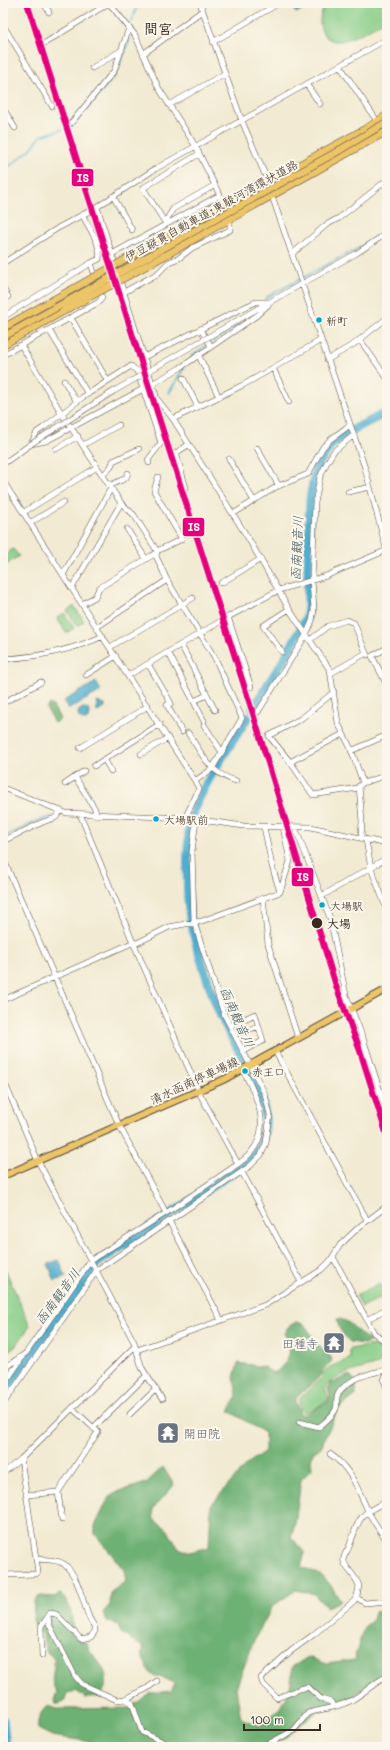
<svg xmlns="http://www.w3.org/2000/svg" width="390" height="1750" viewBox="0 0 390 1750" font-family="Mali,'Klee One',sans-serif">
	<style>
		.green { fill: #89ce88; stroke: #627c53 }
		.forest { fill: #6eb174; stroke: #546e49 }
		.water { fill: #50aece; stroke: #466c76 }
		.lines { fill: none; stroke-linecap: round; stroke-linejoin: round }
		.stream { stroke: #50aece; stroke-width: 1.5 }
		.river { stroke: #50aece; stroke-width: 9 }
		.minor-casing { stroke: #564739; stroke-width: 6 }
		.major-casing { stroke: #564739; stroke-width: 8 }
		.highway-casing { stroke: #564739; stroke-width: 8 }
		.minor { stroke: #fff; stroke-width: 5 }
		.major { stroke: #ecc569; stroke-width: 6 }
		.highway { stroke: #ecc569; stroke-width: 7 }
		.minor-bridge-casing { stroke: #564739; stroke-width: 6; stroke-linecap: butt }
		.highway-bridge-casing { stroke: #564739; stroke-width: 8; stroke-linecap: butt }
		.minor-bridge { stroke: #fff; stroke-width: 5 }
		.highway-bridge { stroke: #ecc569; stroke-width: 7 }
		.rail-1-casing { stroke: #fbf7ec; stroke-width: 9 }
		.rail-1 { stroke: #e5007d; stroke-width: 6 }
		.bus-dot { fill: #00a9ce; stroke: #fbf7ec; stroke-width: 1.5 }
		.stop-dot { fill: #3b2a1e; stroke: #fbf7ec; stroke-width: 1.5 }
		.labels { text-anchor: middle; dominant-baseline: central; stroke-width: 4; stroke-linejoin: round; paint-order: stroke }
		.bus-label { font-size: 11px; fill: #3b2a1e; stroke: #fbf7ec; text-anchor: start }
		.street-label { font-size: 12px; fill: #3b2a1e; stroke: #fbf7ec }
		.stop-label { font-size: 12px; font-weight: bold; fill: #3b2a1e; stroke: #fbf7ec; text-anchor: start }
		.worship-label { font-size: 12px; fill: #5b616d; stroke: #fbf7ec; text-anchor: end }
		.water-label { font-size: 13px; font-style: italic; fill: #42585c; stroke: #fbf7ec }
		.quarter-label { font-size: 14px; font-weight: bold; fill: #3b2a1e; stroke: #fbf7ec }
		.line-badge { stroke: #fbf7ec; stroke-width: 1.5 }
		.badge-label { font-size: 11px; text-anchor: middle; font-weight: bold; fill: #fff }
	</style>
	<rect width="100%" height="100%" fill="#fbf7ec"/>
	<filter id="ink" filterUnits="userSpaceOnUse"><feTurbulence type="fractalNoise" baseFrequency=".025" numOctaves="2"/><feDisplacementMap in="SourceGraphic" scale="8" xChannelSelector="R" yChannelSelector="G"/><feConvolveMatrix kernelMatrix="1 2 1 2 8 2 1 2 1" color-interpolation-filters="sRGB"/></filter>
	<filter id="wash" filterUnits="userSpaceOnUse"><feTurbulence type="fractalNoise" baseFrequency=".012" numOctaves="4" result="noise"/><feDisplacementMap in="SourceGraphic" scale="16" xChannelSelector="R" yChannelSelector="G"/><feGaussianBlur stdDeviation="0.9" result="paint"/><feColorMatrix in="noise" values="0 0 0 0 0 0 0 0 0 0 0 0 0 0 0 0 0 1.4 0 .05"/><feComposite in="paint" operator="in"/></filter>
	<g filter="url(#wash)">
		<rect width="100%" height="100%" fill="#f2ead2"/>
		<path class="green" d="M329 3H387V18C379 25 349 41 339 41 318 43 314 13 329 3Z
			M13 549 19 556 3 567V557Z
			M74 606 84 621 77 626 67 611Z
			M64 613 74 628 66 633 57 618Z
			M3 1264 30 1326 15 1347 3 1355Z
			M379 1283 386 1295 362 1307 356 1296Z
			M375 1345C384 1351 380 1354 380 1363 365 1369 332 1373 325 1389L329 1399 316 1408 304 1413 300 1410 299 1399 322 1377 323 1372 330 1367 351 1358 349 1350 350 1349Z"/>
		<path class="forest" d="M49 704 53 706 60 719 56 723 53 722 50 714 46 709Z
			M337 1319C350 1318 358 1335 370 1340V1342L364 1344 350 1342C343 1333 339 1332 337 1319Z
			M296 1322 304 1324 318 1344 331 1357 332 1361 322 1371 319 1377 297 1397 295 1401 300 1414 305 1415 329 1401 330 1396 328 1389 330 1383 350 1375 357 1383 355 1396 338 1409 321 1447 313 1453 311 1460 312 1469 301 1480 295 1524 291 1537 305 1553 301 1567C326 1575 327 1580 341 1601L326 1607 314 1594 296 1590 273 1606 254 1640 236 1688 241 1718 260 1726C282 1708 292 1697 292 1667L308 1657 327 1664 354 1660 364 1627 373 1620 375 1612 382 1610 387 1613V1674L351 1697 314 1714 285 1738 266 1747H98L92 1742 52 1736 38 1729C37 1719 40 1713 47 1706L57 1709 130 1708 150 1693 171 1691 175 1683 151 1674 141 1655 144 1648 121 1633 118 1625 105 1620 103 1612 110 1605 111 1592 126 1581 124 1570 95 1534V1526L109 1497 120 1491 146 1483 163 1467 174 1485 153 1509 154 1520 167 1529 178 1548 190 1552 209 1547 211 1505 247 1464 265 1451V1433L229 1411 237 1396 234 1377 238 1363 264 1367 271 1372H276C290 1359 294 1351 284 1333L288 1327Z
			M60 1594C82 1610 62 1638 86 1643 95 1663 116 1671 101 1696L86 1698 76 1691 67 1693 64 1702 60 1704H55L54 1700 57 1692C48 1680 55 1674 54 1659L45 1650 43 1636 37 1630 33 1620 34 1601 40 1596 54 1597Z"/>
		<path class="water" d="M293 3H312V4L296 13 291 4Z
			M96 682 101 691 69 709 64 701Z
			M97 702 105 705V708L97 712Z
			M78 714a6 6 0 1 1 12 0a6 6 0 1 1-12 0Z
			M59 1260 66 1277 55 1281 48 1264Z"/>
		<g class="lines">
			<path class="stream" d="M131 24 138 3
				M3 171 30 150 41 136 73 126 116 74 130 39
				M265 300 267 297 368 243
				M211 342 240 324
				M191 358 194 354 208 344
				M169 393 184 368
				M186 824H190
				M3 838 37 821 51 817"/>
			<path class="river" d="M253 708 285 658 306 619 308 609V569L310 500 316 467 331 445 345 434 387 412
				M3 1393 97 1263 244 1165C259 1150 268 1135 265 1114 261 1085 236 1047 223 1020 216 1006 211 990 206 975 200 956 193 936 190 917 186 894 187 849 190 826 194 795 231 745 248 717
				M3 1720 6 1747"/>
		</g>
	</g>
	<g filter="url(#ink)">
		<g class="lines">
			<g class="minor-casing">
				<path id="minor" d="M48 3 45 5 49 12
					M109 3 135 35 158 87 196 147 225 206
					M200 3 242 121 269 184
					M3 25 52 106
					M213 42 279 3
					M45 43 109 3
					M143 54 202 11
					M340 66 377 121
					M92 68 122 50
					M307 85 320 104
					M169 105 224 74
					M3 108 15 128
					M71 123 114 71 129 28
					M271 193 365 468 387 552
					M113 196 132 230
					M97 207 116 267
					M83 216C89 228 102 245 99 259L91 263
					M168 223 167 219 173 209 215 185
					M166 224 143 188 199 154
					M112 254 220 195
					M292 254 326 225 339 218 387 180
					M3 263 58 228 97 207 155 169 387 39
					M119 277 157 399 173 419 248 538 289 609 330 670 338 723 351 749 363 783
					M3 288 8 297
					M124 292 157 274 169 262 179 258 192 248 230 230V218
					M257 309 357 253 387 233
					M3 317 91 263 96 279
					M71 318 107 380
					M49 330 88 394
					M201 330 211 346
					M360 340 387 378
					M21 345 62 414 111 488 121 503 134 515 157 551 156 556 167 580 215 658 242 718 212 769 195 781 199 789 185 818
					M198 354 219 397
					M3 355 99 302 102 298 99 288
					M144 357 247 306 256 302H268
					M327 360 354 344 387 318
					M183 378 198 407
					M64 381 77 402
					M152 384 180 368 256 316 268 305
					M289 402 273 368 321 340
					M173 419 243 385 273 368
					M31 444 37 432 43 428 83 397 131 366 137 371 161 443 148 460 149 463
					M83 445 119 425
					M257 448 279 486
					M56 449 78 436
					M229 459 254 501
					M3 464 31 444 46 441 143 389
					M103 475 111 467 113 461 139 449
					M3 481 195 781
					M109 486 126 478 128 473
					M186 488 176 453 188 445
					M348 492 370 487
					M24 512 97 467
					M233 514 276 487 308 474 323 447 331 439 350 425
					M30 523 64 502
					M127 529 146 559
					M157 551 182 539 154 491 158 477
					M63 575 111 488
					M221 583 261 559
					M72 588 121 503
					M82 604 95 597 99 588 156 553
					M97 627 167 580
					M310 640 328 626 347 620 354 623 366 653
					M181 645 215 710
					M110 647 193 598
					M387 648 372 656 387 685
					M168 652 204 721
					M282 652 263 626 289 609
					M3 659C36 657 73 650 103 636
					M148 664 171 703 167 705 182 732
					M331 673 366 653 367 655
					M86 675 116 656
					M129 675 228 617
					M251 687 228 617 279 590 326 576 387 550
					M334 692 302 718 269 736 291 763 313 795 358 788
					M194 701 207 695
					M3 703 41 682
					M258 712 306 635 312 621 314 610 312 581 315 503 320 477 326 464 334 451 354 435
					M204 725 222 752
					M188 733C203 755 209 773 236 781
					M80 748 148 706
					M351 751 387 735
					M141 754 168 738
					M104 759 111 771
					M290 762 343 734
					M94 766 160 724
					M75 777 95 809 96 815
					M65 784 84 771
					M3 788 66 813 187 818 244 826 311 827 387 844
					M264 827 272 866 280 892
					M295 827 330 918 346 995 363 1038 387 1113
					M361 838 362 821 359 786 363 783 387 775
					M366 840 371 868 387 910
					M3 841 43 822 55 818 61 811
					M3 858 119 1125 166 1213 238 1164 200 1094 132 940 80 814
					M322 896 387 858
					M263 898 268 944 298 1038
					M135 944 169 927 202 921 280 892 290 861 283 827
					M3 1000 134 942
					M230 1026 255 1014 263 1041 243 1051
					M235 1035 259 1026
					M275 1051 367 1220
					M3 1079 38 1161 134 1342 142 1368 162 1399
					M238 1164C276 1138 260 1102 243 1070
					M242 1172 301 1282
					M169 1221 221 1320
					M333 1257 374 1333 387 1343
					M367 1320 387 1308
					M137 1350 265 1305 321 1270 330 1261 340 1245 359 1227 387 1206
					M3 1369 26 1353 91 1260 166 1213
					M387 1373 384 1380 387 1389
					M3 1386 22 1358
					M3 1404 97 1270 250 1166 261 1155 266 1143 270 1115 265 1094 224 1014 194 922 192 851 196 820
					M130 1414 156 1389
					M299 1422 319 1427C324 1423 333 1415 336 1409 338 1404 335 1399 338 1394 346 1379 372 1372 387 1370
					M93 1428 146 1376
					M330 1454C353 1470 358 1491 370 1515 375 1524 381 1532 387 1541
					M3 1473 21 1459 135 1346
					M27 1495 58 1492
					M62 1520 58 1492 98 1432 72 1408
					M37 1559C44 1560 57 1559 64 1564 79 1577 82 1600 89 1617 91 1622 95 1625 95 1631L91 1637 81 1639 56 1614 50 1613 48 1615 49 1624 75 1676 82 1684 117 1700 125 1699 146 1689 157 1681
					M3 1575 36 1574 38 1572 21 1459
					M357 1598 365 1603 387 1601
					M42 1656 41 1626 47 1618
					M125 1699 132 1703 142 1732 165 1743 166 1747
					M333 1706 331 1702 321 1699 308 1687 300 1689 277 1698 263 1684 261 1678 291 1651 313 1635 354 1601 357 1596 359 1586C356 1576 347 1570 344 1562 342 1556 347 1552 349 1547 360 1517 357 1516 387 1501
					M262 1747 293 1731 308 1713C322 1709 336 1708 350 1701 363 1694 374 1683 387 1676"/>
			</g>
			<g class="major-casing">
				<path id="major" d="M3 1176 225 1079 387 989"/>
			</g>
			<g class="highway-casing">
				<path id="highway" d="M157 242 367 128 387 115
					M164 256 387 131
					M3 328 60 296
					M3 345 64 311"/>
			</g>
			<use href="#minor" class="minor"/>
			<use href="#major" class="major"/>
			<use href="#highway" class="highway"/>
			<g class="minor-bridge-casing">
				<path id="minor-bridge" d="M31 444 114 391 257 309"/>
			</g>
			<g class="highway-bridge-casing">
				<path id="highway-bridge" d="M60 296 157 242
					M64 311 164 256
					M3 337 333 154 387 122"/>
			</g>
			<use href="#minor-bridge" class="minor-bridge"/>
			<use href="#highway-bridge" class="highway-bridge"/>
			<g class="rail-1-casing">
				<path id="rail-1" d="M27 3 254 717 336 986 360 1051
					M356 1038 387 1136"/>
			</g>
			<use href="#rail-1" class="rail-1"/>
		</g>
	</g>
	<defs>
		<g id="temple-square" transform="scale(1.15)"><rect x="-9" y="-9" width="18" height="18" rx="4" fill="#6b7280" stroke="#fbf7ec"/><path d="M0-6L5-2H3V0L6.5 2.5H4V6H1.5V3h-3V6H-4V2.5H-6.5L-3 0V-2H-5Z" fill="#fff"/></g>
	</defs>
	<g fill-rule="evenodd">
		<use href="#temple-square" x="334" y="1343"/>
		<use href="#temple-square" x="168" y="1433"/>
	</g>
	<g class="bus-dot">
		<circle cx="319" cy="320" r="3.5"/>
		<circle cx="156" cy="819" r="3.5"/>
		<circle cx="322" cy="905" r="3.5"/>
		<circle cx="245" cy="1071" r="3.5"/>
	</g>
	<circle class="stop-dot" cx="317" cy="923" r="6"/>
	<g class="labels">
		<g class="bus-label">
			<text x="326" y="320">新町</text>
			<text x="164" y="819">大場駅前</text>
			<text x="330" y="905">大場駅</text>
			<text x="252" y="1071">赤王口</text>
		</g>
		<g class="street-label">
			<text transform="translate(211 210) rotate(-29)">伊豆縦貫自動車道;東駿河湾環状道路</text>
			<text transform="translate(194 1080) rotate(-25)">清水函南停車場線</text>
		</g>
		<g class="stop-label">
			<text x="327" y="923">大場</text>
		</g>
		<g class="worship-label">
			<text x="318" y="1343">田種寺</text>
			<text x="184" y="1433" text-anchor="start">開田院</text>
		</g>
		<g class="water-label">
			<text transform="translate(296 548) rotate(-88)">函南観音川</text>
			<text transform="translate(238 1017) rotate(66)">函南観音川</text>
			<text transform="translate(57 1296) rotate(-54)">函南観音川</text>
		</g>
		<g class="quarter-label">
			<text x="158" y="28">間宮</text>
		</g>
	</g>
	<g class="line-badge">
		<rect x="71" y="168" width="23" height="19" rx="4" fill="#e5007d"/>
		<rect x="182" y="517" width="23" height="20" rx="4" fill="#e5007d"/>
		<rect x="291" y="867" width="23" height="20" rx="4" fill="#e5007d"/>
	</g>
	<g class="badge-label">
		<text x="83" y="182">IS</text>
		<text x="194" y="531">IS</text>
		<text x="303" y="881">IS</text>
	</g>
	<rect width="390" height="1750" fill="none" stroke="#fbf7ec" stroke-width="16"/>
	<path d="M244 1724v6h76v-6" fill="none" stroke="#3b2a1e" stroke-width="2"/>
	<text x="250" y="1724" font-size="12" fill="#3b2a1e" stroke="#fbf7ec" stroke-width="3" paint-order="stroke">100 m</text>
</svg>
